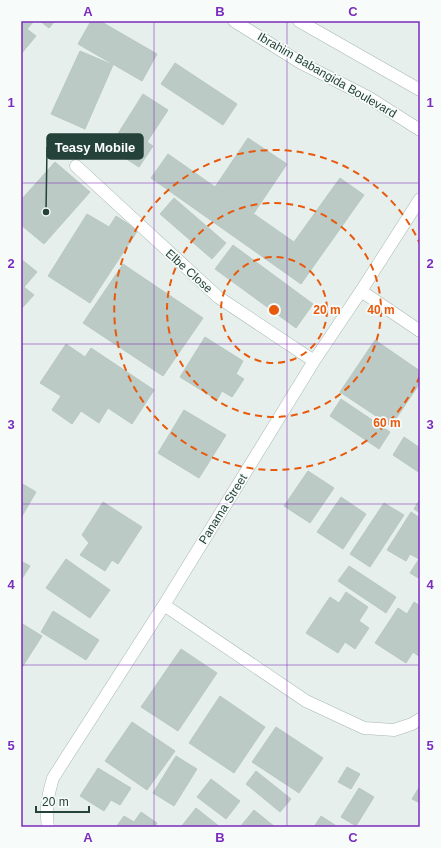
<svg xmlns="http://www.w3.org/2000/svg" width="441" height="848" viewBox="0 0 441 848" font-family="Arial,sans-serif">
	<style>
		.building { fill: #bbcac4; stroke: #b8c9c2 }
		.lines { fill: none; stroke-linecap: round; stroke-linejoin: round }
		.minor-casing { stroke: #a8b8b2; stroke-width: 13 }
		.tertiary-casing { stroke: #a8b8b2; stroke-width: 13 }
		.minor { stroke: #fff; stroke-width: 12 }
		.tertiary { stroke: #fff; stroke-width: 12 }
		.grid { fill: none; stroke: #7b2cbf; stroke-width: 1; stroke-opacity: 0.55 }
		.ring { fill: none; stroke: #e8590c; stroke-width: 2; stroke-dasharray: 7 5 }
		.labels { text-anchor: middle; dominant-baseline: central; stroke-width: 3.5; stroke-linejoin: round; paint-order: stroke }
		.street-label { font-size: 12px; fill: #24423a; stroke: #f7fbf9 }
		.centre { fill: #e8590c; stroke: #f7fbf9; stroke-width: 2 }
		.ring-label { font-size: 12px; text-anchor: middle; font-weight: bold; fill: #e8590c; stroke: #f7fbf9; stroke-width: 3.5; stroke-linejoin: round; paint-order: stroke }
		.leader { fill: none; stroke: #24423a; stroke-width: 1.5 }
		.callout-dot { fill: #24423a; stroke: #f7fbf9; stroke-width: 1.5 }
		.callout { fill: #24423a; stroke: #24423a; stroke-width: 1.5 }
		.callout-label { font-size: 13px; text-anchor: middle; font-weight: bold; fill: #fff }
		.neatline { fill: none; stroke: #7b2cbf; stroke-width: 1.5 }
		.grid-label { font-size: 13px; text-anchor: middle; font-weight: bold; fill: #7b2cbf }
	</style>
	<rect width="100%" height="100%" fill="#e6efeb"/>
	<path class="building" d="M21 21H34L27 29 36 36 21 54Z
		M40 21H55L49 28Z
		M91 21H100L157 54 142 81 78 44Z
		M80 51 113 65 85 129 51 114Z
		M175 63 237 104 223 125 161 84Z
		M143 94 168 110 147 142 153 146 139 167 109 148Z
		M248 138 287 164 254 213 215 187Z
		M168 154 294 242 340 178 364 195 301 284 151 178Z
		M55 162 90 192 44 244 21 225V200Z
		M174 198 226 243 212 259 160 214Z
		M87 214 109 227 116 216 138 230 90 303 48 276Z
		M233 245 313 304 296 328 215 269Z
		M21 259 37 272 24 287 34 295 21 309Z
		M123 264 203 318 163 376 83 323Z
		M205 337 243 361 236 374 244 379 232 397 222 391 217 400 180 377Z
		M375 340 420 371V383L391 426 340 392Z
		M66 344 85 357 91 348 154 390 132 424 108 408 99 423 81 411 72 424 52 410 61 396 40 383Z
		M341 399 390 432 379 449 330 416Z
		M184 410 226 435 199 478 158 453Z
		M404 437 420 448V473L393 455Z
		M308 471 334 488 310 523 284 506Z
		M21 483 36 492 21 518Z
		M341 497 366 514 343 549 317 532Z
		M420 499V513L414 509Z
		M103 502 142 527 118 564 112 560 105 571 80 555 89 543 82 535Z
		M384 503 404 515 370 567 350 554Z
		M411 512 420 518V579L410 573 419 559 410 554 406 561 387 550Z
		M66 559 110 590 90 618 46 588Z
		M21 561 30 566 21 580Z
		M349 566 396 597 386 613 338 581Z
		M346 592 368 607 359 621 369 628 355 649 345 642 338 653 306 633 330 597 339 603Z
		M414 602 420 606V657L413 652 406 663 375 643 398 608 407 614Z
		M53 611 99 640 86 660 41 632Z
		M21 623 42 636 21 669Z
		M181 649 217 673 178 731 141 707Z
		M220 696 265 727 234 773 189 743Z
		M132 722 175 751 147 790 105 761Z
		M276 727 323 758 299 793 252 762Z
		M176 756 197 769 174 806 153 793Z
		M347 767 360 774 351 789 338 782Z
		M98 768 131 788 120 805 111 800 104 811 80 796Z
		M256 771 291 799 280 812 246 784Z
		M211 779 240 801 226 819 197 797Z
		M420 786V803L412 799Z
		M359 788 374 797 356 826 341 817Z
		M196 808 220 827H181Z
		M254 810 275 827H240Z
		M141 812 157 823 155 827H116L124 816 134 822Z
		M321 816 338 827H314Z"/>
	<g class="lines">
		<g class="minor-casing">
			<path id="minor" d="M76 166 218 297 314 361
				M361 291 420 331
				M164 605 306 701 364 728 394 730 412 724 420 719
				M48 827C45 809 48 795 53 778L164 605 314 361 361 291 420 199"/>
		</g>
		<g class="tertiary-casing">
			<path id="tertiary" d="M234 21 301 63 368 97 420 130
				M299 21 420 90"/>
		</g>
		<use href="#minor" class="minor"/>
		<use href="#tertiary" class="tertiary"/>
	</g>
	<path class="grid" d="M154 21V827M287 21V827M21 183H420M21 344H420M21 504H420M21 665H420"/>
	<g class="ring">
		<circle cx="274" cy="310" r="53"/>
		<circle cx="274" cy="310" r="107"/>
		<path d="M420 376A160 160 0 1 1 420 244"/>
	</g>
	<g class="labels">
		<g class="street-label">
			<text transform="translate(327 75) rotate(30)">Ibrahim Babangida Boulevard</text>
			<text transform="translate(189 271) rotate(42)">Elbe Close</text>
			<text transform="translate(223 509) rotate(-58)">Panama Street</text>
		</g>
	</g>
	<circle cx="274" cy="310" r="6" class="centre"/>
	<g class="ring-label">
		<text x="327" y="314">20 m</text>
		<text x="381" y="314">40 m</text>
		<text x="387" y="427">60 m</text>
	</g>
	<path class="leader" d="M46 212L47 147"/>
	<circle class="callout-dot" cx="46" cy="212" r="4"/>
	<rect class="callout" x="47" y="134" width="96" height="25" rx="4"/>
	<g class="callout-label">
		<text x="95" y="152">Teasy Mobile</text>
	</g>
	<rect width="441" height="848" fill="none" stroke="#f7fbf9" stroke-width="44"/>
	<path d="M36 806v6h53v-6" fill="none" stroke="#24423a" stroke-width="2"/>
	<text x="42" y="806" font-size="12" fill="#24423a" stroke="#f7fbf9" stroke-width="3" paint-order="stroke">20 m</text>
	<rect x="22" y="22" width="397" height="804" class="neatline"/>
	<g class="grid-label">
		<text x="88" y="16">A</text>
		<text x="220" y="16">B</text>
		<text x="353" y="16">C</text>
		<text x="11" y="107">1</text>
		<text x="430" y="107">1</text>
		<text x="11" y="268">2</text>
		<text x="430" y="268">2</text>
		<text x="11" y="429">3</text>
		<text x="430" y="429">3</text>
		<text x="11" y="589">4</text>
		<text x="430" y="589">4</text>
		<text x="11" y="750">5</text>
		<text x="430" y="750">5</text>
		<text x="88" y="842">A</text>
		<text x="220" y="842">B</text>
		<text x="353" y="842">C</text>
	</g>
</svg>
